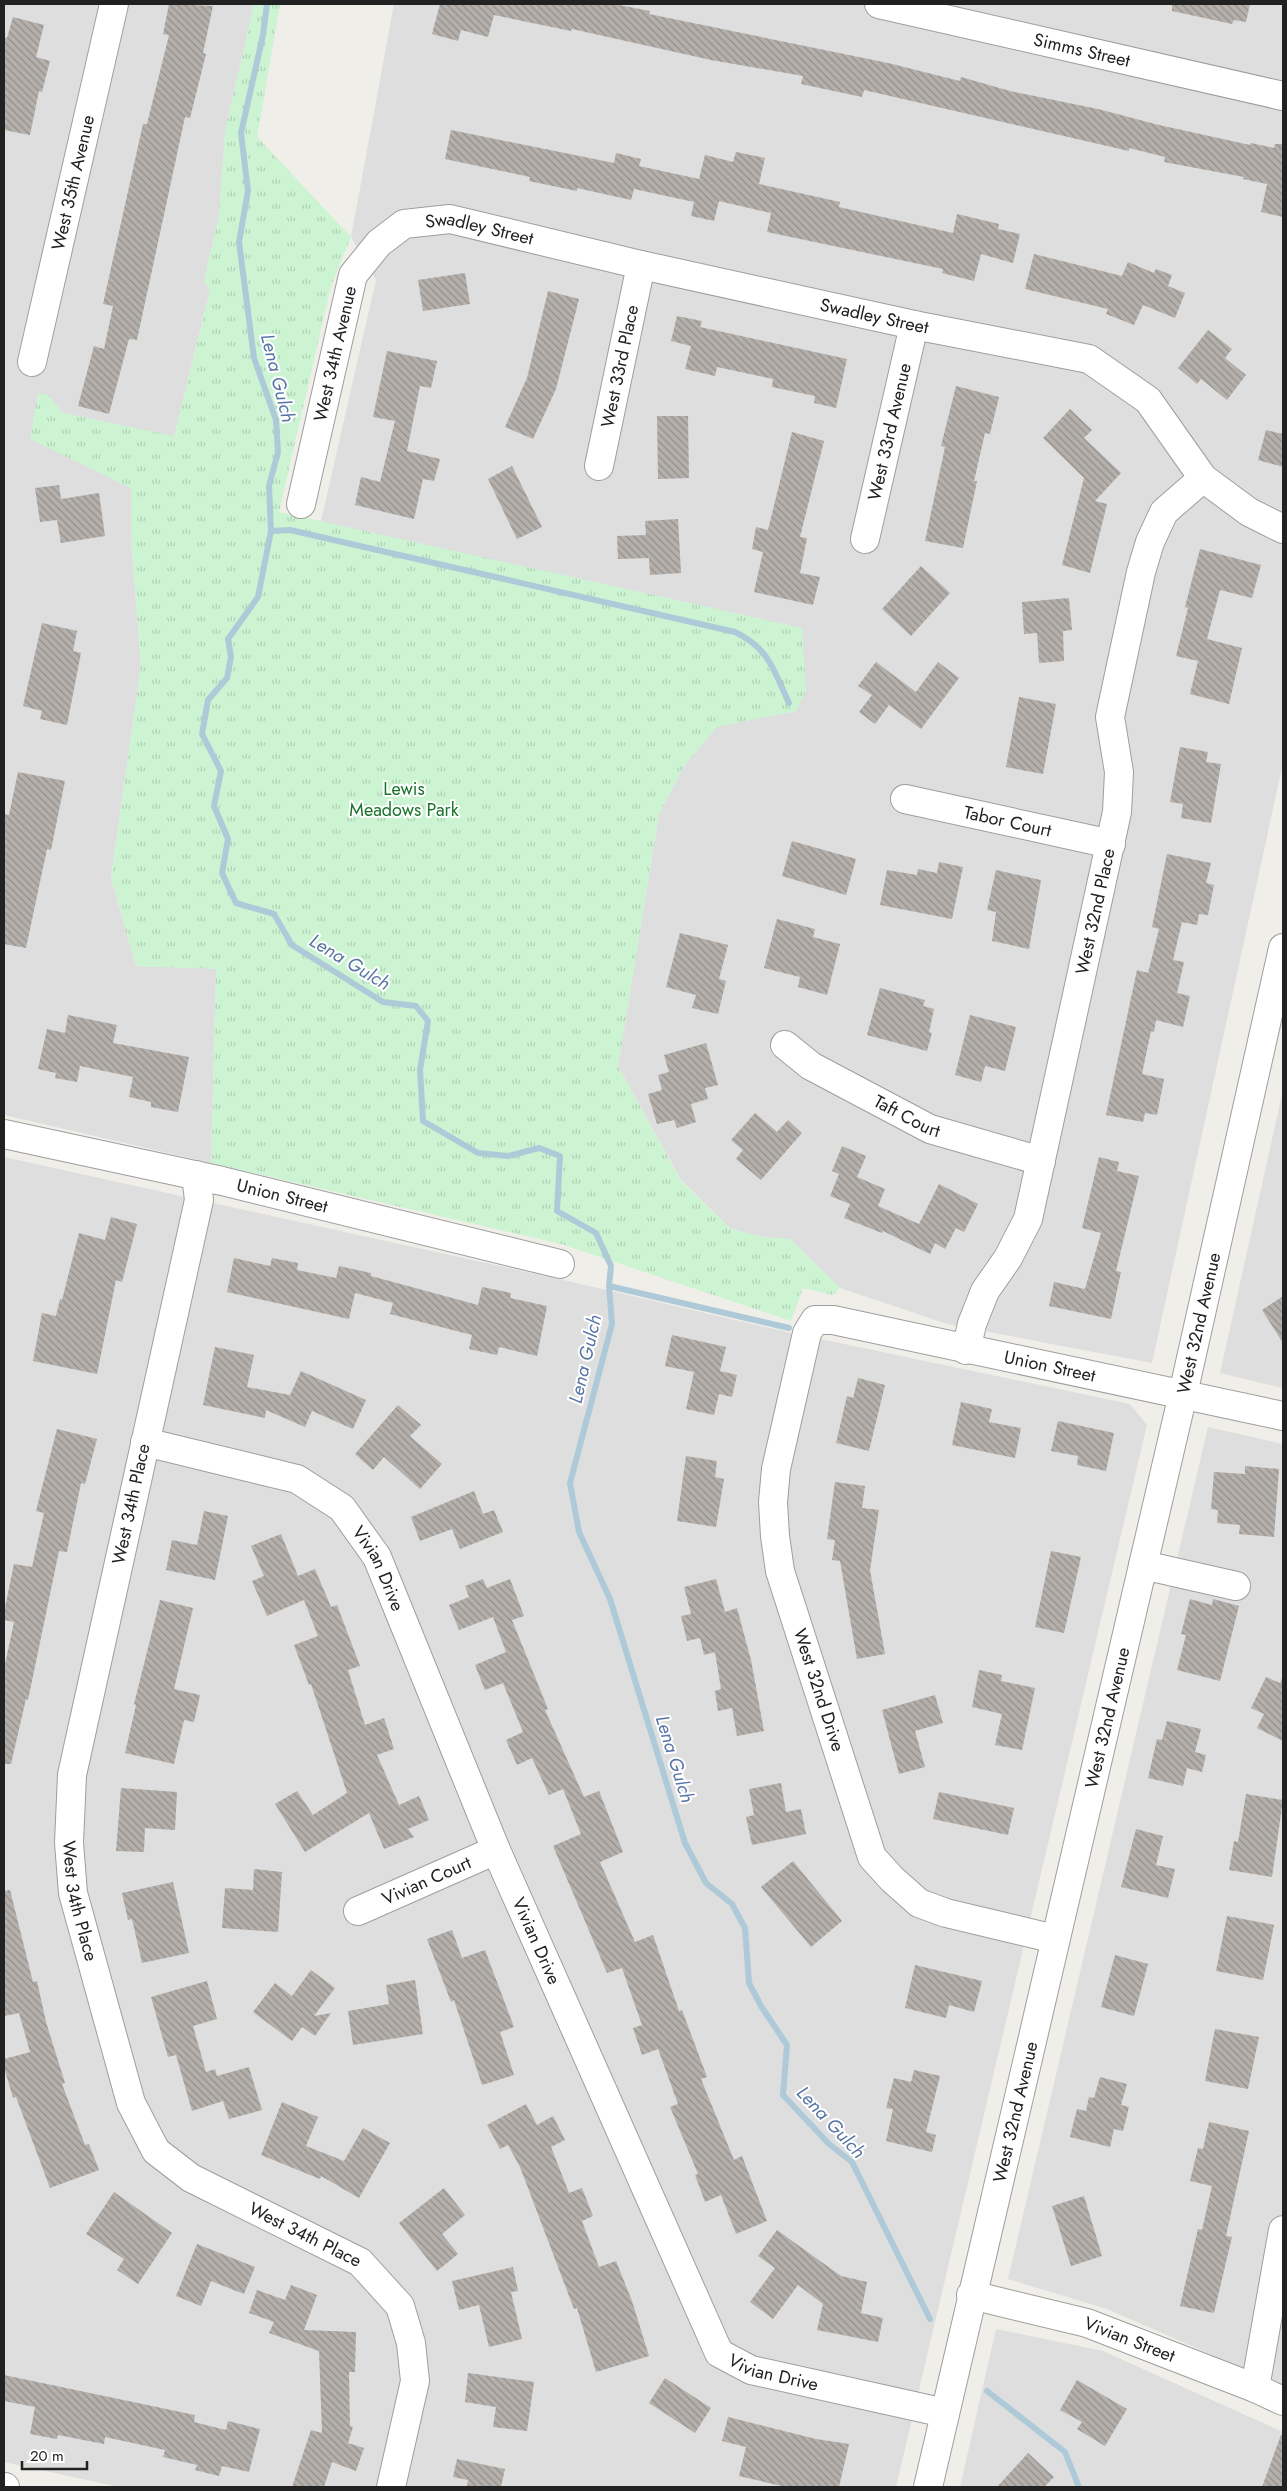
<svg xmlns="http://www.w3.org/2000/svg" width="1287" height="2491" viewBox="0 0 1287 2491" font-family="Jost,sans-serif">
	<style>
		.residential { fill: #dedede }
		.park { fill: url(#park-tufts) }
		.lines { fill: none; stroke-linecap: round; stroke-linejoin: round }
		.stream { stroke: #aecad8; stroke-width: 6 }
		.building { fill: url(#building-back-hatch) }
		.minor-casing { stroke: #9e9e9e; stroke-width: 30 }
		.minor { stroke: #fff; stroke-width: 28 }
		.labels { text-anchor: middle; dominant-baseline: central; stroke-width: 4; stroke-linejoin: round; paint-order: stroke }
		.street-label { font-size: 18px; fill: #212121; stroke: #fff }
		.park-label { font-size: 18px; fill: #1a732b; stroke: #fff }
		.water-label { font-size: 19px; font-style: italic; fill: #5876a5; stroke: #fff }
	</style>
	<defs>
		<pattern id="park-tufts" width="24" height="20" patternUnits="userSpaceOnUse" patternTransform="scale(1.25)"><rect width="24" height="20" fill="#ccf4d3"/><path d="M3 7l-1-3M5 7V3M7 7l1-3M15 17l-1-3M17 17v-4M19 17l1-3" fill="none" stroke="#afd1b5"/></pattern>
		<pattern id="building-back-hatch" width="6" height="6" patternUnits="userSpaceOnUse" patternTransform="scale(1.25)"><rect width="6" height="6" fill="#b5b0ab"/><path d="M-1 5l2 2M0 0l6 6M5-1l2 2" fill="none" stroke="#938f8b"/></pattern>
	</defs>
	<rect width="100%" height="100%" fill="#f0eee8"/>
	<path class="residential" d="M4 4H254L225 132 219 217 204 281 210 290 174 437 63 413 46 394 38 395 131 488V537L141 666 111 878 136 966 216 969 211 1163 4 1115Z
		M394 4H1283V763L1152 1363 947 1324 840 1288 790 1239 764 1237 731 1229 681 1180 618 1066 659 814 684 766 717 726 796 711 321 521 376 280 351 237Z
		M1283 1090V1388L1220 1373Z
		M4 1157 568 1281 787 1332 1130 1404 1147 1425 896 2487H119L4 2462Z
		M1208 1427 1283 1444V2386L1107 2309 1008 2279Z
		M996 2329 1103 2351 1283 2432V2487H960Z"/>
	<path class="park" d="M254 4H280L257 137 351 237 331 286 279 512 802 628 806 691 796 711 717 727 684 766 659 814 618 1066 681 1181 731 1229 764 1237 790 1239 840 1288 833 1295 803 1288 791 1321 561 1244 211 1163 216 969 136 966 111 878 141 666 131 537V488L30 439 38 394H47L63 413 174 436 210 290 204 281 219 217 225 132Z"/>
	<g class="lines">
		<path class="stream" d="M267 4 263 35 241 133 248 191 239 242 254 358 276 420 278 452 269 486 271 531 258 597 228 639 231 657 227 678 208 700 202 734 221 771 214 806 228 839 222 873 236 903 274 914 292 945 383 1002 416 1006 428 1021 420 1070 423 1121 478 1153 508 1156 539 1148 560 1156 557 1211 596 1233 611 1266 609 1286 612 1324 570 1483 579 1532 610 1599 685 1843 706 1883 732 1904 745 1928 749 1983 761 2006 787 2045 783 2095 829 2144 852 2162 930 2319
			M271 531 290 530 735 632C769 648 774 671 789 703
			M609 1286 789 1328
			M987 2391 1065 2452 1079 2487"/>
	</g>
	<path class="building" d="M169 4 213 6 203 53 206 54 190 118 185 117 137 340 129 339 109 414 78 406 94 346 104 349 113 306 103 304 143 124H147L169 35 163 34Z
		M440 4H614L650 11 649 14 888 63 960 81 961 77 1010 91 1098 109 1159 125 1250 145 1251 143 1274 148 1275 144H1283V217L1261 212 1267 184 1243 179 1244 177 1164 162 1165 157 1129 148V151L864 90 862 97 801 84 803 76 711 60 572 29 571 31 494 15 488 37 461 30 458 41 432 34Z
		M1172 4H1250L1246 22 1234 20 1232 24 1172 11Z
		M13 17 44 25 36 57 50 61 42 92 39 91 30 135 4 130V37L7 38Z
		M451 130 614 163 616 153 641 159 639 166 699 179 705 155 733 162 736 152 765 158 759 184 840 202 839 207 953 233 957 214 999 224 998 229 1020 234 1013 263 981 254 974 281 942 273 943 269 767 232 771 213 719 201 714 221 691 216 694 202 634 189 631 200 577 188V191L529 181 530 177 445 159Z
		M1034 254 1122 276 1128 262 1154 273 1156 269 1172 275 1168 286 1185 293 1175 318 1143 305 1134 325 1106 314 1108 309 1025 289Z
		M465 273 470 304 423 311 418 280Z
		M548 291 579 299 556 389 533 439 505 427 527 378Z
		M677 316 702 321 700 327 847 359 836 408 814 403 815 396 772 387 773 379 717 367 715 376 685 369 691 346 671 341Z
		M1208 330 1232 349 1225 358 1246 375 1227 400 1201 379 1197 384 1178 368Z
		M387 351 437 361 431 388 420 386 407 451 440 459 434 481 423 479 414 519 355 505 361 477 380 482 395 421 373 417Z
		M956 386 999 397 990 434 985 433 974 481H977L963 548 925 541 945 447 941 446Z
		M1070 409 1092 430 1084 438 1121 473 1095 501 1107 504 1090 573 1062 565 1084 478 1043 438Z
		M657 416H688L689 478 658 479Z
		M1266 430 1283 434V467L1258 460Z
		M792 432 824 441 800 537 807 538 800 573 820 577 813 605 754 592 763 552 752 549 756 527 768 530Z
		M512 466 542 527 517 539 488 479Z
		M59 485 61 499 99 493 105 536 61 543 57 520 40 522 35 488Z
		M678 519 681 573 650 575 649 558 618 559 617 536 646 535 645 521Z
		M1200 549 1261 565 1252 598 1220 590 1207 639 1242 648 1229 704 1190 694 1198 661 1176 656 1188 608 1185 607Z
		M921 566 950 593 911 636 882 609Z
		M1069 598 1072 630 1063 631 1064 661 1039 663 1037 633 1024 634 1022 602Z
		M42 623 77 631 73 651 81 653 67 725 40 719 42 711 23 706Z
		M876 662 916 692 938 662 959 678 921 729 889 705 875 724 859 712 872 695 858 686Z
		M1019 697 1056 704 1043 774 1006 767Z
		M1180 747 1208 752 1206 762 1221 764 1211 823 1181 818 1183 804 1170 802Z
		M18 772 65 781 51 850 47 849 26 948 4 944V814L9 815Z
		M792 841 856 859 846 895 782 876Z
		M1167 854 1211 863 1206 883 1214 885 1208 915 1199 914 1197 925 1182 922 1173 960 1184 962 1177 993 1190 996 1183 1027 1156 1020 1154 1032 1151 1031 1142 1074 1164 1079 1157 1115 1145 1113 1143 1122 1106 1115 1137 970 1148 973 1159 929 1152 927Z
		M939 862 963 867 952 919 880 905 887 870 917 875 918 869 937 873Z
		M996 870 1041 880 1029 949 992 941 996 912 987 910Z
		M777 919 815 929 813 937 840 944 827 995 798 987 800 977 764 968Z
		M680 933 728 945 719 979 726 981 718 1014 692 1008 696 995 666 987Z
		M880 988 925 1000 923 1006 934 1009 929 1032 932 1033 927 1051 867 1035Z
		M68 1015 117 1025 113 1043 189 1057 178 1112 151 1107V1102L129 1097 133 1077 80 1066 77 1082 55 1078 56 1073 38 1069 47 1029 65 1033Z
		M970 1015 1016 1027 1005 1071 985 1066 981 1082 955 1075Z
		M706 1043 718 1085 705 1088 708 1099 691 1104 696 1122 677 1128 674 1120 657 1124 648 1094 662 1090 658 1075 669 1072 664 1055Z
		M755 1113 777 1132 788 1120 802 1133 761 1180 736 1159 743 1150 731 1140Z
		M842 1146 866 1156 857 1177 885 1189 878 1206 919 1224 939 1184 978 1204 964 1232 956 1228 945 1249 935 1243 930 1254 883 1231 882 1233 844 1218 850 1204 830 1196 839 1174 832 1171Z
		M1099 1157 1119 1162 1117 1171 1139 1176 1116 1271 1121 1272 1111 1319 1049 1306 1054 1282 1085 1289 1101 1233 1082 1228Z
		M111 1217 137 1224 122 1282 116 1280 97 1374 33 1361 42 1313 56 1316 60 1299 62 1300 79 1233 105 1240Z
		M234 1258 270 1266 272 1258 298 1263 297 1270 336 1278 339 1266 371 1273V1276L478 1305 482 1287 511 1293 510 1298 547 1306 537 1356 499 1347 497 1355 469 1349 472 1335 390 1314 393 1303 355 1293 349 1319 227 1292Z
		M1283 1296V1343L1262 1310Z
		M672 1335 726 1347 720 1371 737 1375 732 1397 719 1394 714 1415 686 1409 694 1372 665 1366Z
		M215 1347 254 1355 247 1387 290 1395 301 1371 366 1400 353 1429 312 1411 305 1427 266 1410 265 1418 203 1405Z
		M858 1378 885 1385 869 1451 836 1443 847 1396 853 1398Z
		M961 1402 992 1409 989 1422 1021 1428 1015 1458 952 1445Z
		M398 1405 421 1425 410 1436 442 1464 420 1489 384 1457 373 1470 355 1454Z
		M1058 1421 1114 1433 1106 1471 1077 1465 1078 1456 1051 1451Z
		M57 1429 97 1439 85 1484 81 1483 67 1552 59 1551 28 1700 26 1699 11 1764H4V1669L14 1622 4 1620V1612L14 1564 32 1567 44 1513 36 1511Z
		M686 1456 717 1461 715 1477 724 1479 716 1527 677 1521Z
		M1245 1466 1279 1469 1274 1537 1239 1534 1240 1525 1217 1523 1218 1510 1211 1509 1214 1472 1245 1474Z
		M835 1482 865 1486 862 1508 879 1510 870 1570 885 1654 857 1659 840 1561 832 1560 835 1540 827 1539Z
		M474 1491 483 1514 494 1510 503 1532 460 1549 452 1529 420 1541 411 1517Z
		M204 1511 228 1516 215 1580 166 1570 172 1540 197 1545Z
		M281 1534 298 1576 315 1569 331 1607 337 1605 360 1666 348 1670 365 1725 384 1718 394 1749 377 1755 399 1805 419 1796 429 1820 408 1829 414 1837 384 1849 369 1813 305 1852 275 1804 297 1791 313 1815 347 1793 311 1684 309 1685 294 1645 318 1636 304 1600 267 1616 252 1581 264 1576 251 1546Z
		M1051 1551 1081 1557 1064 1633 1035 1627Z
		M483 1579 487 1588 510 1579 524 1616 512 1620 548 1709 545 1710 584 1797 599 1791 623 1852 600 1862 635 1942 653 1935 679 2011 682 2010 707 2077 701 2079 734 2160 742 2156 767 2221 736 2234 721 2195 705 2202 695 2175 698 2174 670 2107 678 2104 658 2049 642 2055 633 2028 642 2025 622 1968 607 1973 553 1846 581 1834 563 1789 549 1795 532 1758 517 1765 506 1740 523 1732 503 1683 485 1690 475 1665 506 1652 493 1617 459 1630 449 1605 469 1597 465 1586Z
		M716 1579 725 1612 737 1608 751 1660 764 1731 737 1736 732 1708 718 1711 715 1691 721 1689 715 1652 704 1655 700 1638 687 1641 681 1616 691 1614 684 1587Z
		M1190 1599 1212 1605 1213 1599 1239 1606 1220 1681 1177 1670 1186 1635 1181 1634Z
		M160 1600 193 1608 174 1689 200 1695 194 1722 184 1720 174 1764 125 1753 136 1705 134 1704Z
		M979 1670 1002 1675 1001 1681 1035 1688 1022 1750 995 1745 1002 1714 972 1707Z
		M1283 1676V1741L1257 1728 1264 1714 1251 1708 1266 1677 1280 1683Z
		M935 1695 943 1723 915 1731 925 1767 899 1774 882 1710Z
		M1167 1721 1201 1729 1195 1752 1206 1755 1202 1772 1187 1768 1183 1786 1148 1778 1157 1739 1162 1740Z
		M781 1783 786 1812 801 1809 806 1834 752 1845 746 1817 754 1815 749 1789Z
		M121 1788 177 1792 175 1830 145 1828 144 1852 116 1851Z
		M939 1792 1014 1808 1008 1835 933 1819Z
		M1246 1794 1283 1800 1272 1877 1229 1870 1234 1841 1238 1842Z
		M1136 1829 1163 1836 1156 1865 1175 1869 1168 1898 1121 1887Z
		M793 1861 842 1921 811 1947 761 1887Z
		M254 1869 282 1872 278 1932 222 1928 225 1888 253 1890Z
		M173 1882 189 1953 142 1963 132 1919 128 1920 122 1893Z
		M10 1890 33 1982 37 1981 46 2022 65 2083 62 2084 85 2145 89 2144 99 2170 50 2188 16 2097 13 2098 4 2067V2059L30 2052 19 2013 4 2016V1891Z
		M1227 1916 1274 1925 1263 1980 1216 1971Z
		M452 1930 462 1958 485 1950 514 2027 500 2032 514 2075 482 2085 454 2000 451 2002 427 1939Z
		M1115 1955 1148 1964 1134 2016 1101 2007Z
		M915 1965 982 1981 974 2012 949 2005 946 2018 905 2008Z
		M311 1970 335 1988 314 2016 331 2013 315 2036 302 2027 292 2041 253 2012 275 1983 292 1996Z
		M415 1980 423 2034 353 2045 348 2011 389 2004 386 1985Z
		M207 1981 217 2019 193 2026 206 2072 215 2069 217 2076 249 2067 262 2110 229 2119 223 2101 192 2111 176 2055 168 2057 151 1997Z
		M1215 2029 1259 2037 1248 2089 1205 2081Z
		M914 2070 940 2076 926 2132 936 2135 932 2152 886 2141 893 2109 886 2108 894 2078 911 2082Z
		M1100 2077 1127 2084 1121 2105 1129 2107 1123 2131 1114 2129 1110 2147 1070 2137 1077 2109 1086 2111 1089 2097 1094 2098Z
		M282 2102 318 2117 306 2146 344 2161 363 2128 390 2143 359 2198 321 2176 320 2179 261 2155Z
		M526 2104 537 2125 553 2116 565 2140 551 2147 569 2193 582 2188 593 2216 582 2221 599 2267 616 2261 632 2301 649 2356 596 2372 577 2308 574 2309 520 2167 508 2145 500 2149 487 2125Z
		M1209 2122 1249 2131 1226 2236 1232 2237 1214 2313 1180 2306 1198 2229 1202 2230 1212 2186 1190 2181 1198 2148 1203 2149Z
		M444 2188 465 2215 442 2234 458 2254 437 2271 399 2223Z
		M114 2192 172 2233 138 2284 117 2270 124 2259 86 2234Z
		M1084 2196 1102 2256 1071 2266 1052 2206Z
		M777 2230 841 2276 867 2282 861 2313 883 2318 878 2342 817 2330 823 2304 798 2285 773 2319 750 2302 775 2268 758 2256Z
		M197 2244 255 2267 244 2294 211 2281 201 2306 176 2296Z
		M513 2267 518 2291 511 2292 522 2339 489 2347 479 2305 459 2310 452 2281Z
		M291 2285 317 2295 304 2330 356 2332 355 2372H349L350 2426 353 2427 348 2443 364 2448 356 2471 332 2462 324 2487H292L311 2430 322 2433 319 2351 269 2333 274 2322 249 2313 257 2290 285 2300Z
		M468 2373 534 2382 527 2431 493 2427 496 2407 465 2402Z
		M4 2375 195 2415 194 2422 226 2430 228 2421 260 2429 249 2472 222 2466 219 2476 195 2470 197 2465 163 2457 165 2450 105 2437 104 2444 58 2435 57 2439 30 2434 35 2407 4 2401Z
		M665 2378 711 2408 695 2433 649 2403Z
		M1077 2380 1127 2409 1105 2446 1077 2429 1082 2422 1060 2410Z
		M728 2417 816 2439 849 2444 839 2487H786L739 2476 746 2447 722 2441Z
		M1281 2435 1283 2436V2487H1262Z
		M1028 2453 1054 2477 1044 2487H997Z
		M457 2459 505 2469 501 2487H467L468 2480 453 2477Z"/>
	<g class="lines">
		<g class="minor-casing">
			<g id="minor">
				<path id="s1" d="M879 4 1283 96"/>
				<path id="s2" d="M32 362 114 4"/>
				<path id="s3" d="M599 466 641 265"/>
				<path id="s4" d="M301 504 353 275 379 243 404 224 450 219 641 265 914 325 1089 359 1148 400 1203 478 1249 512 1283 529"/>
				<path id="s5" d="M865 539 914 325"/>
				<path id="s6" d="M905 799 1111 844"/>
				<path id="s7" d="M785 1045 811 1066 930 1129 1041 1161"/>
				<path id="s8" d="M4 1134 222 1181 560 1264"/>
				<path id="s9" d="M196 1175 199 1200 72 1775 69 1843 73 1893 131 2103 156 2151 191 2178 360 2262 400 2306 411 2343 415 2381 391 2487"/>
				<path id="s10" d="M966 1350 972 1324 985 1291 1008 1258 1028 1219 1117 812 1119 772 1110 717 1141 572 1150 542 1164 512 1203 478"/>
				<path id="s11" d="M145 1442 297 1479 342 1508 377 1557 496 1850 719 2353 751 2370 945 2413"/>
				<path d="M1143 1565 1236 1586"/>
				<path id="s12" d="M358 1911 496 1850"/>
				<path id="s13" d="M1055 1939 946 1913 919 1903 892 1879 872 1857 780 1571 775 1536 773 1502 776 1469 807 1333 815 1320H833L1283 1416"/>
				<path id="s14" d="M971 2295 1087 2323 1255 2388 1283 2401"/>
				<path d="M1255 2388 1283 2230"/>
				<path d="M4 2487H5"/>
				<path id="s15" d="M928 2487 1183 1394 1283 948"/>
			</g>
		</g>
		<use href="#minor" class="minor"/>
	</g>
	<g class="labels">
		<g class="street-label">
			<text stroke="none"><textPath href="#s1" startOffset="208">Simms Street</textPath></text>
			<text stroke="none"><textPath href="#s2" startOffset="184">West 35th Avenue</textPath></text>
			<text stroke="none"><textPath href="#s4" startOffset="384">Swadley Street</textPath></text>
			<text stroke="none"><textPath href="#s4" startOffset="789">Swadley Street</textPath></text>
			<text stroke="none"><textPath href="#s4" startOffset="154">West 34th Avenue</textPath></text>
			<text stroke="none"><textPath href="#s3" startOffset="102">West 33rd Place</textPath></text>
			<text stroke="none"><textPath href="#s5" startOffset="110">West 33rd Avenue</textPath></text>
			<text stroke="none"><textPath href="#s6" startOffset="105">Tabor Court</textPath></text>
			<text stroke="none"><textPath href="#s10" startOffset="461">West 32nd Place</textPath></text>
			<text stroke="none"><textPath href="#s7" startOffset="142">Taft Court</textPath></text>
			<text stroke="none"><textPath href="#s8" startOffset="285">Union Street</textPath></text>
			<text stroke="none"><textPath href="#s15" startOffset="1195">West 32nd Avenue</textPath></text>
			<text stroke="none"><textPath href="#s13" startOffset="1004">Union Street</textPath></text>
			<text transform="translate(131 1504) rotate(-78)">West 34th Place</text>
			<text stroke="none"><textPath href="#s11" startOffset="281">Vivian Drive</textPath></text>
			<text transform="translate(819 1690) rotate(72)">West 32nd Drive</text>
			<text stroke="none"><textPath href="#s15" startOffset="790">West 32nd Avenue</textPath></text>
			<text stroke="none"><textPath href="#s12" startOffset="75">Vivian Court</textPath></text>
			<text stroke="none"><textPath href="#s9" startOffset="741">West 34th Place</textPath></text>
			<text stroke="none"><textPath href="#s11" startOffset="686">Vivian Drive</textPath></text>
			<text stroke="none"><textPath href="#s15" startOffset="385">West 32nd Avenue</textPath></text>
			<text stroke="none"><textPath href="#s9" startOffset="1176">West 34th Place</textPath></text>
			<text stroke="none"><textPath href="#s14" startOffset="165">Vivian Street</textPath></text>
			<text stroke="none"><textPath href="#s11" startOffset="1195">Vivian Drive</textPath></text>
		</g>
		<g class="park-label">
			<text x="404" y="789">Lewis<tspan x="404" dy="21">Meadows Park</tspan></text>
		</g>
		<g class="water-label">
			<text transform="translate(278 378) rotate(76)">Lena Gulch</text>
			<text transform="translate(350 962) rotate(31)">Lena Gulch</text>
			<text transform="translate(585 1359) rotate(-77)">Lena Gulch</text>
			<text transform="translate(675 1759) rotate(73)">Lena Gulch</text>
			<text transform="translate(831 2122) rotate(47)">Lena Gulch</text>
		</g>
	</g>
	<rect width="1287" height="2491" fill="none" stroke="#212121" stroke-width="10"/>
	<path d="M22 2461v8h65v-8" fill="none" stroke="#212121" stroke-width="2.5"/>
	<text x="30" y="2461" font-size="15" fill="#212121" stroke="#ffffff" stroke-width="4" paint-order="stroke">20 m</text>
</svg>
